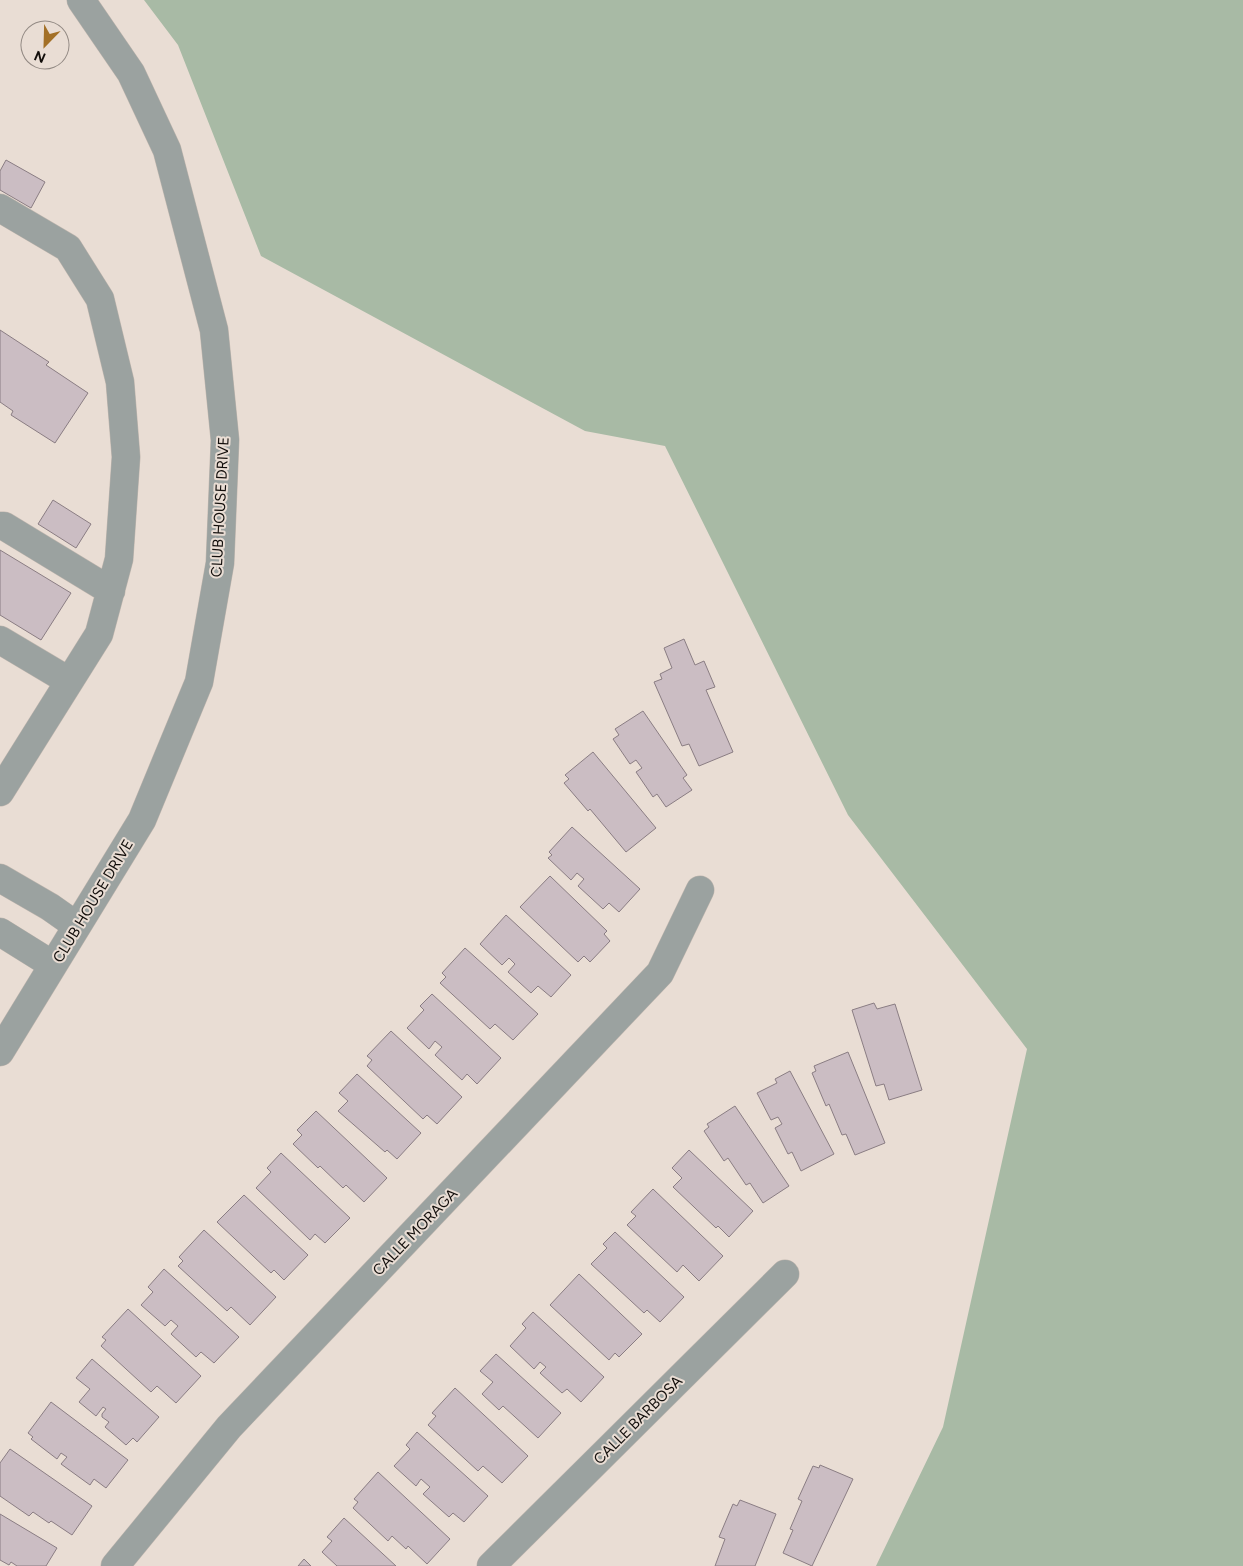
<svg xmlns="http://www.w3.org/2000/svg" width="1243" height="1566" viewBox="0 0 1243 1566" font-family="Figtree,sans-serif">
	<style>
		.green { fill: #a8baa5 }
		.building { fill: #cbbdc3; stroke: #8a7d83 }
		.lines { fill: none; stroke-linecap: round; stroke-linejoin: round }
		.minor-casing { stroke: #c2b8b0; stroke-width: 29 }
		.minor { stroke: #9ba2a0; stroke-width: 28 }
		.labels { text-anchor: middle; dominant-baseline: central; stroke-width: 4; stroke-linejoin: round; paint-order: stroke }
		.street-label { font-size: 15px; fill: #120e0b; stroke: #e9ddd4 }
	</style>
	<rect width="100%" height="100%" fill="#e9ddd4"/>
	<path class="green" d="M144 0H1243V1566H876L943 1427 1027 1049 848 815 665 446 585 431 261 256 178 45Z"/>
	<path class="building" d="M6 160 45 182 31 208 0 190V171Z
		M0 330 49 362 46 365 88 393 55 443 11 415 13 411 0 402Z
		M53 500 91 524 76 548 38 524Z
		M0 550 71 593 41 640 0 615Z
		M684 639 695 665 704 661 715 687 706 690 733 752 699 766 689 744 682 746 654 682 662 679 660 674 672 668 664 648Z
		M643 711 687 775 683 778 692 790 666 807 657 794 653 797 636 772 642 768 636 760 630 764 613 739 619 735 615 729Z
		M593 752 656 828 626 852 590 809 588 811 564 783 569 779 565 775Z
		M572 827 640 889 619 912 609 903 603 909 578 886 584 879 577 873 571 880 548 858 552 855 549 852Z
		M550 876 607 931 604 934 610 941 590 962 584 956 578 962 520 907Z
		M506 915 571 975 551 997 538 986 531 993 508 972 515 964 509 958 502 965 480 944Z
		M465 948 538 1014 513 1040 495 1024 490 1029 440 983 446 977 442 973Z
		M432 994 501 1058 477 1084 467 1074 462 1080 435 1055 442 1047 435 1041 429 1049 407 1028 424 1010 420 1006Z
		M874 1003 877 1009 895 1004 922 1090 889 1100 884 1084 876 1086 852 1010Z
		M391 1031 462 1097 437 1124 427 1115 423 1119 367 1066 372 1060 367 1056Z
		M848 1052 885 1143 855 1155 846 1134 842 1135 829 1104 826 1106 812 1073 816 1071 814 1066Z
		M790 1071 834 1154 801 1171 792 1152 788 1154 775 1128 782 1124 778 1117 771 1120 757 1093 777 1083 775 1079Z
		M357 1074 421 1133 397 1159 387 1150 385 1152 338 1111 348 1101 339 1093Z
		M735 1106 789 1186 763 1203 750 1183 746 1185 728 1158 724 1161 704 1131 709 1127 707 1124Z
		M316 1111 387 1178 364 1202 346 1185 343 1188 320 1166 318 1168 293 1144 302 1135 297 1130Z
		M689 1150 753 1211 729 1237 718 1226 716 1228 673 1187 682 1178 672 1168Z
		M281 1153 350 1218 325 1243 315 1234 310 1240 256 1188 271 1172 267 1168Z
		M653 1189 723 1256 699 1281 683 1265 677 1272 627 1225 636 1216 631 1212Z
		M244 1195 308 1255 284 1280 274 1270 271 1273 217 1222Z
		M204 1230 276 1297 250 1325 231 1307 227 1311 178 1266 183 1261 179 1257Z
		M615 1232 684 1297 660 1322 647 1310 644 1313 591 1264 607 1248 603 1244Z
		M164 1269 239 1337 214 1363 201 1352 196 1357 171 1334 178 1326 171 1320 165 1326 141 1305 153 1292 148 1287Z
		M579 1274 642 1334 619 1357 615 1353 609 1360 550 1305Z
		M128 1309 201 1376 176 1403 157 1386 151 1392 101 1346 106 1340 102 1337Z
		M533 1312 604 1377 581 1402 567 1389 562 1393 540 1373 546 1367 540 1362 534 1369 510 1346 526 1328 522 1324Z
		M496 1354 561 1413 538 1438 503 1406 499 1410 482 1394 493 1382 480 1371Z
		M92 1359 159 1417 137 1442 133 1438 126 1445 105 1427 109 1422 102 1417V1414L106 1409 103 1407 96 1416 79 1402 90 1389 76 1378Z
		M455 1388 528 1456 502 1483 483 1466 478 1471 428 1425 436 1416 432 1413Z
		M51 1402 128 1460 106 1488 94 1479 90 1485 61 1464 67 1457 61 1453 57 1459 31 1439 33 1437 28 1433Z
		M417 1432 488 1496 464 1522 453 1513 449 1517 423 1494 430 1487 421 1479 416 1486 394 1466 410 1449 406 1445Z
		M10 1449 92 1506 72 1535 51 1521 49 1523 33 1512 29 1516 0 1496V1463Z
		M820 1465 853 1479 812 1566 783 1553 793 1530 790 1529 802 1501 798 1499 813 1466 819 1468Z
		M378 1472 450 1539 427 1564 408 1546 406 1549 392 1536 388 1541 353 1508 358 1502 354 1499Z
		M740 1500 776 1514 755 1566H715L725 1539 719 1537 733 1504 737 1506Z
		M0 1514 57 1548 46 1566H17L11 1562 9 1565 0 1560Z
		M344 1518 396 1566H337L322 1552 332 1541 327 1537Z
		M304 1559 311 1566H298Z"/>
	<g class="lines">
		<g class="minor-casing">
			<path id="minor" d="M0 208 68 248 100 299 120 382 126 457 119 559 99 634 0 792
				M0 526H4L111 591
				M0 640 69 681
				M0 878 50 907 77 926
				M0 932 53 965
				M0 1052 142 820 199 682 220 563 225 440 214 330 167 150 131 73 81 0
				M115 1566 229 1427 660 973 700 890
				M491 1566 785 1274"/>
		</g>
		<use href="#minor" class="minor"/>
	</g>
	<g class="labels">
		<g class="street-label">
			<text transform="translate(220 507) rotate(-87)">CLUB HOUSE DRIVE</text>
			<text transform="translate(93 901) rotate(-59)">CLUB HOUSE DRIVE</text>
			<text transform="translate(415 1232) rotate(-46)">CALLE MORAGA</text>
			<text transform="translate(638 1420) rotate(-45)">CALLE BARBOSA</text>
		</g>
	</g>
	<g transform="translate(45 45) rotate(203)"><circle r="24" fill="#e9ddd4" stroke="#938a84"/>
	<path d="M0-4L9 19L0 12L-9 19Z" fill="#a37027"/>
	<text y="-8" font-size="14" font-weight="bold" text-anchor="middle" fill="#120e0b">N</text>
	</g>
</svg>
